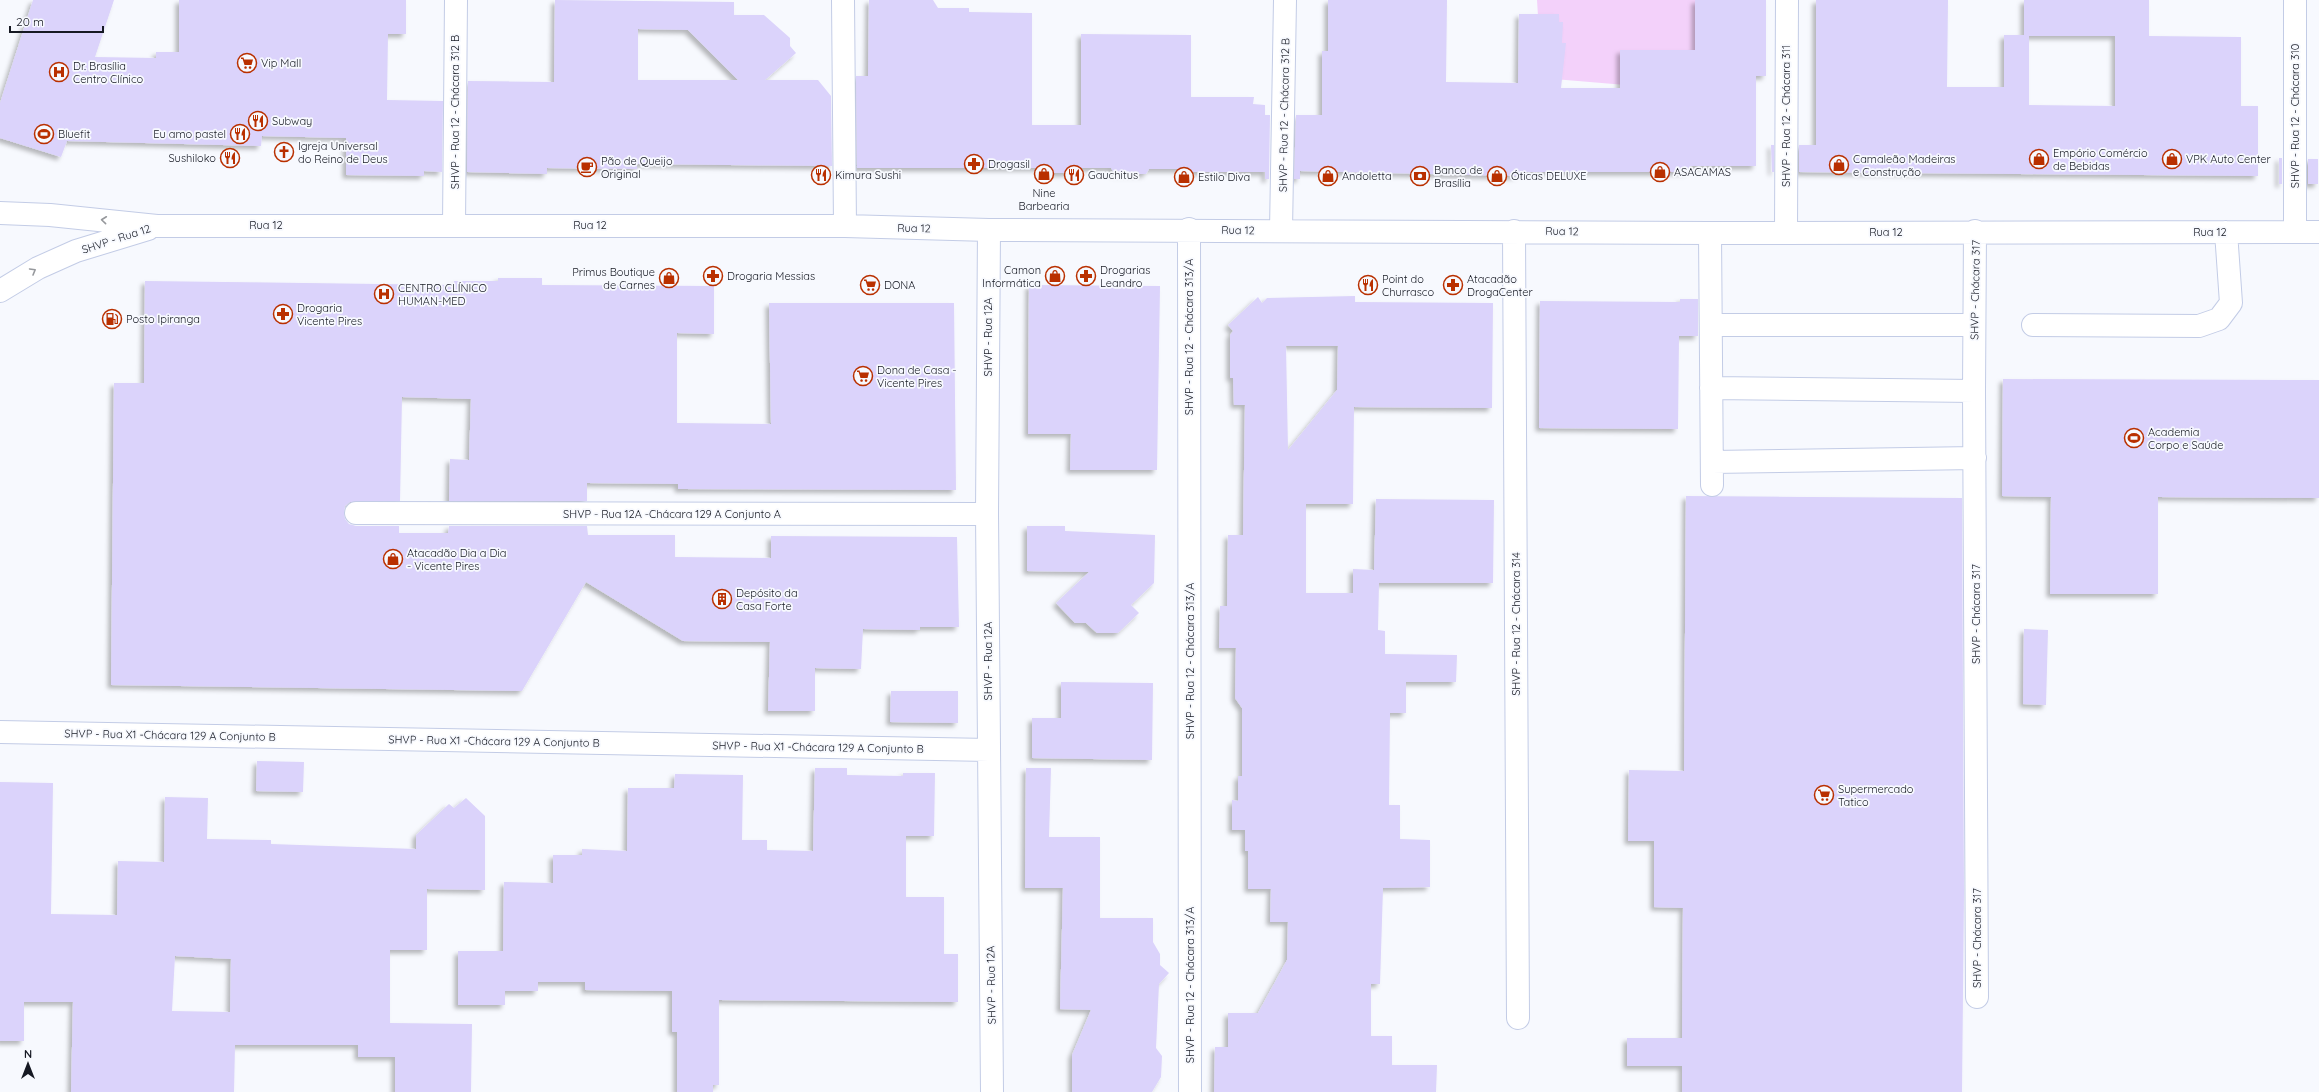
<svg xmlns="http://www.w3.org/2000/svg" width="2319" height="1092" viewBox="0 0 2319 1092" font-family="Quicksand,sans-serif">
	<style>
		.green { fill: #f3d1fa }
		.building { fill: #dbd3fb; fill-rule: evenodd; filter: url(#shadow) }
		.lines { fill: none; stroke-linecap: round; stroke-linejoin: round }
		.minor-casing { stroke: #c3cce6; stroke-width: 24 }
		.minor { stroke: #fff; stroke-width: 22 }
		.oneway { stroke: #96989c }
		.labels { text-anchor: middle; dominant-baseline: central; stroke-width: 3.5; stroke-linejoin: round; paint-order: stroke }
		.poi-label { font-size: 11px; fill: #161923; stroke: #f7f9fe; text-anchor: start }
		.street-label { font-size: 11px; fill: #161923; stroke: #f7f9fe }
	</style>
	<defs>
		<filter id="shadow"><feDropShadow dx="-3.5" dy="3.5" stdDeviation="2" flood-color="#0004"/></filter>
	</defs>
	<rect width="100%" height="100%" fill="#f7f9fe"/>
	<path class="green" d="M1537 0H1698L1697 91 1542 78Z"/>
	<path class="building" d="M33 0H114L95 57 156 58V52H179V0H406V34H388L387 100 443 101 442 172 424 171V176L346 175V138L262 136 261 146 67 141 61 157 0 138V103Z
		M555 0 734 2V15H764L790 38V46L796 53 765 80H818L831 96 832 166 637 164V169L547 168V174L467 172 468 81 554 82ZM638 29 688 30 738 80H638Z
		M869 0H933L938 8H969V12L1032 13V125H1081V34L1191 35V97H1254L1253 104 1265 105V115H1270L1269 179H1265V172H1188L1186 169H1149L1146 174H1115L1111 168H1074L1070 173H1046L1042 168H857L856 76H868Z
		M1328 0H1447L1446 82 1518 83 1519 14H1559V22H1563L1562 43H1566L1561 88H1620V50H1695V0H1766V76H1756V166H1690V172H1518V176L1300 171V179H1294L1296 115H1322V51H1328Z
		M1816 0H1948L1947 87H2004V35H2024V0H2149V36L2241 37V106H2258V176L1799 172V145H1816ZM2029 36H2115V106L2029 105Z
		M1771 145H1774V172H1772Z
		M2279 158H2282V184H2279Z
		M2308 159H2318V184H2308Z
		M498 278H542V285L714 286V334L677 333V423L771 424 769 303H954L956 490 678 489V484L587 483V501H449L450 459 469 460 471 399 402 397 400 501 350 502 345 506 344 513 345 519 349 524 356 526H399V533H448L449 526H587L588 535H675V557L771 558V536L957 537 959 627H920V630L863 629 861 669 815 668V711H768L770 642 683 641 586 582 522 691 111 685 114 383H144L145 281 454 285V281H498Z
		M1029 285 1160 286 1157 470H1070L1071 434H1028Z
		M1355 296V302L1493 303 1492 408 1354 407 1353 504H1306V593H1353V569L1374 570 1376 499 1494 500 1493 583H1379L1378 630 1385 631V654L1457 655 1456 682H1406V713H1390L1389 805H1400V839L1430 840V887L1383 888 1380 984H1371V1036H1392V1065H1437L1436 1092H1214L1215 1047H1228V1013H1258L1287 960 1288 922H1270L1271 889H1248V851H1245V830H1232V800L1238 801V776H1242V708L1235 698 1236 648H1219L1220 606H1227L1228 535H1243L1245 405H1234L1233 378H1230V335L1233 331 1228 325 1258 297 1262 303 1267 298ZM1286 346H1338L1337 390 1288 450Z
		M1680 299H1698V336H1679L1678 429 1539 428 1540 301 1680 302Z
		M2003 379 2319 380V498L2158 497V594H2050L2051 497 2002 496Z
		M1686 496 1962 498 1964 893 1962 1092H1682V1066H1627V1038H1682L1683 908 1654 907V841H1628L1629 770 1684 771Z
		M1027 526H1065V531L1155 535 1154 583 1131 605 1139 613 1118 633H1097L1086 623H1075L1056 603 1089 572 1027 571Z
		M2024 629 2048 630 2046 705 2023 704Z
		M1061 682 1153 683 1152 760 1032 758V718H1061Z
		M891 691H958V723L890 722Z
		M257 761 304 762 303 792 256 791Z
		M815 768H847V775L903 776V773H935L934 836H906V897H944V954H958V1002L719 1000V1085H713V1092H677V1032H672V991L585 990V982H538V991H505V1005H458V951H503L504 882 553 883V855H582V849L627 851 628 788H674L675 774 743 775 742 840H767V850L813 851Z
		M1026 768H1051L1049 837H1100V918H1153V942L1160 954V965L1169 973 1159 984 1156 1048 1162 1056 1161 1077 1152 1092H1072V1055L1091 1010 1060 1009 1063 888H1025Z
		M0 782 53 783 51 914 117 915 118 861 164 862 165 797 208 798 207 839 271 840V844L416 849V835L449 804 454 808 466 798 485 816V890L427 889V950H390V1023L472 1024 471 1092H395V1057H358V1045H235L234 1092H71L73 1002H24V1041H0ZM175 956 231 959 230 1012 172 1011Z"/>
	<g class="lines">
		<g class="minor-casing">
			<path id="minor" d="M843 0 845 226
				M0 213 50 215 157 226H845L989 230 1710 233 2319 232
				M454 225 456 0
				M1189 229 1190 1092
				M989 230 987 514 992 1092
				M1281 230 1285 0
				M1514 231 1518 1018
				M1975 231 1974 391 1977 997
				M1786 232 1787 0
				M2295 232V0
				M1710 233 1712 485
				M0 291 38 268 76 251 148 229
				M1711 325H1974
				M2033 325 2199 326 2219 319 2231 303 2226 232
				M1711 388 1974 391
				M1712 462 1975 458
				M356 513 987 514
				M0 732 989 750"/>
		</g>
		<use href="#minor" class="minor"/>
	</g>
	<defs><path id="oneway-chevron" d="M-2-3.5L2.5 0L-2 3.5" fill="none" stroke-width="1.6" stroke-linecap="round" stroke-linejoin="round"/></defs>
	<g class="oneway">
		<use href="#oneway-chevron" transform="translate(104 220) rotate(-174)"/>
		<use href="#oneway-chevron" transform="translate(33 271) rotate(-30)"/>
	</g>
	<defs>
		<g id="supermarket-ring" transform="scale(1)"><circle r="9.5" fill="#f7f9fe" stroke="#b93000" stroke-width="1.5"/><path d="M-6-5.5h2.5l.6 2H6L4.5 2H-2.5L-4.4-4H-6ZM-1.5 3.2a1.3 1.3 0 1 0 .1 0ZM3 3.2a1.3 1.3 0 1 0 .1 0Z" fill="#b93000"/></g>
		<g id="hospital-ring" transform="scale(1)"><circle r="9.5" fill="#f7f9fe" stroke="#b93000" stroke-width="1.5"/><path d="M-5-5h3v3.5h4V-5h3V5h-3V1.5h-4V5h-3Z" fill="#b93000"/></g>
		<g id="restaurant-ring" transform="scale(1)"><circle r="9.5" fill="#f7f9fe" stroke="#b93000" stroke-width="1.5"/><path d="M-5-6h1v4h1v-4h1v4h1v-4h1v5L-1.5 .5V6h-2V.5L-5-1ZM5-6V6H3V1.5H1.5Q1.5-4 5-6Z" fill="#b93000"/></g>
		<g id="stadium-ring" transform="scale(1)"><circle r="9.5" fill="#f7f9fe" stroke="#b93000" stroke-width="1.5"/><path d="M0-5a6.5 5 0 1 0 0 10a6.5 5 0 1 0 0-10ZM-3.5-1.8h7v3.6h-7Z" fill="#b93000"/></g>
		<g id="church-ring" transform="scale(1)"><circle r="9.5" fill="#f7f9fe" stroke="#b93000" stroke-width="1.5"/><path d="M-1.2-6h2.4v3.5h3.3v2.4h-3.3V6h-2.4V-.1h-3.3v-2.4h3.3Z" fill="#b93000"/></g>
		<g id="shop-ring" transform="scale(1)"><circle r="9.5" fill="#f7f9fe" stroke="#b93000" stroke-width="1.5"/><path d="M-5-2.5h2.3a2.7 3.5 0 0 1 5.4 0H5L5.5 6h-11ZM-1.5-2.5h3a1.5 2.3 0 0 0-3 0Z" fill="#b93000"/></g>
		<g id="pharmacy-ring" transform="scale(1)"><circle r="9.5" fill="#f7f9fe" stroke="#b93000" stroke-width="1.5"/><path d="M-2-6h4v4h4v4h-4v4h-4v-4h-4v-4h4Z" fill="#b93000"/></g>
		<g id="cafe-ring" transform="scale(1)"><circle r="9.5" fill="#f7f9fe" stroke="#b93000" stroke-width="1.5"/><path d="M-5.5-4.5H6V0H3Q3 3.5 0 3.5H-2.5Q-5.5 3.5-5.5 0ZM3-3.2v2h1.7v-2ZM-6 4.5H4V6H-6Z" fill="#b93000"/></g>
		<g id="bank-ring" transform="scale(1)"><circle r="9.5" fill="#f7f9fe" stroke="#b93000" stroke-width="1.5"/><path d="M-6-4H6V4H-6ZM0-2.3a2.3 2.3 0 1 0 0 4.6a2.3 2.3 0 1 0 0-4.6Z" fill="#b93000"/></g>
		<g id="fuel-ring" transform="scale(1)"><circle r="9.5" fill="#f7f9fe" stroke="#b93000" stroke-width="1.5"/><path d="M-5.5-6h7V0h2V4h1.3V-2.5L3-4.5l.8-.8L6-3V5H2.5V1h-1V6h-7ZM-4.2-4.7v3.2H.2V-4.7Z" fill="#b93000"/></g>
		<g id="building-ring" transform="scale(1)"><circle r="9.5" fill="#f7f9fe" stroke="#b93000" stroke-width="1.5"/><path d="M-4-6H4V6H1V3H-1V6H-4ZM-2.5-4.3h1.7v1.8h-1.7ZM.8-4.3h1.7v1.8H.8ZM-2.5-1h1.7V.8h-1.7ZM.8-1h1.7V.8H.8Z" fill="#b93000"/></g>
	</defs>
	<g fill-rule="evenodd">
		<use href="#supermarket-ring" x="247" y="63"/>
		<use href="#hospital-ring" x="59" y="72"/>
		<use href="#restaurant-ring" x="258" y="121"/>
		<use href="#stadium-ring" x="44" y="134"/>
		<use href="#restaurant-ring" x="240" y="134"/>
		<use href="#church-ring" x="284" y="152"/>
		<use href="#restaurant-ring" x="230" y="158"/>
		<use href="#shop-ring" x="2039" y="159"/>
		<use href="#shop-ring" x="2172" y="159"/>
		<use href="#pharmacy-ring" x="974" y="164"/>
		<use href="#shop-ring" x="1839" y="165"/>
		<use href="#cafe-ring" x="587" y="167"/>
		<use href="#shop-ring" x="1660" y="172"/>
		<use href="#shop-ring" x="1044" y="174"/>
		<use href="#restaurant-ring" x="821" y="175"/>
		<use href="#restaurant-ring" x="1074" y="175"/>
		<use href="#shop-ring" x="1328" y="176"/>
		<use href="#bank-ring" x="1420" y="176"/>
		<use href="#shop-ring" x="1497" y="176"/>
		<use href="#shop-ring" x="1184" y="177"/>
		<use href="#pharmacy-ring" x="713" y="276"/>
		<use href="#shop-ring" x="1055" y="276"/>
		<use href="#pharmacy-ring" x="1086" y="276"/>
		<use href="#shop-ring" x="669" y="278"/>
		<use href="#supermarket-ring" x="870" y="285"/>
		<use href="#restaurant-ring" x="1368" y="285"/>
		<use href="#pharmacy-ring" x="1453" y="285"/>
		<use href="#hospital-ring" x="384" y="294"/>
		<use href="#pharmacy-ring" x="283" y="314"/>
		<use href="#fuel-ring" x="112" y="319"/>
		<use href="#supermarket-ring" x="863" y="376"/>
		<use href="#stadium-ring" x="2134" y="438"/>
		<use href="#shop-ring" x="393" y="559"/>
		<use href="#building-ring" x="722" y="599"/>
		<use href="#supermarket-ring" x="1824" y="795"/>
	</g>
	<g class="labels">
		<g class="poi-label">
			<text x="261" y="63">Vip Mall</text>
			<text x="73" y="66">Dr. Brasília<tspan x="73" dy="13">Centro Clínico</tspan></text>
			<text x="272" y="121">Subway</text>
			<text x="58" y="134">Bluefit</text>
			<text x="226" y="134" text-anchor="end">Eu amo pastel</text>
			<text x="298" y="146">Igreja Universal<tspan x="298" dy="13">do Reino de Deus</tspan></text>
			<text x="2053" y="153">Empório Comércio<tspan x="2053" dy="13">de Bebidas</tspan></text>
			<text x="216" y="158" text-anchor="end">Sushiloko</text>
			<text x="1853" y="159">Camaleão Madeiras<tspan x="1853" dy="13">e Construção</tspan></text>
			<text x="2186" y="159">VPK Auto Center</text>
			<text x="601" y="161">Pão de Queijo<tspan x="601" dy="13">Original</tspan></text>
			<text x="988" y="164">Drogasil</text>
			<text x="1434" y="170">Banco de<tspan x="1434" dy="13">Brasília</tspan></text>
			<text x="1674" y="172">ASACAMAS</text>
			<text x="835" y="175">Kimura Sushi</text>
			<text x="1088" y="175">Gauchitus</text>
			<text x="1342" y="176">Andoletta</text>
			<text x="1511" y="176">Óticas DELUXE</text>
			<text x="1198" y="177">Estilo Diva</text>
			<text x="1044" y="193" text-anchor="middle">Nine<tspan x="1044" dy="13">Barbearia</tspan></text>
			<text x="1041" y="270" text-anchor="end">Camon<tspan x="1041" dy="13">Informática</tspan></text>
			<text x="1100" y="270">Drogarias<tspan x="1100" dy="13">Leandro</tspan></text>
			<text x="655" y="272" text-anchor="end">Primus Boutique<tspan x="655" dy="13">de Carnes</tspan></text>
			<text x="727" y="276">Drogaria Messias</text>
			<text x="1382" y="279">Point do<tspan x="1382" dy="13">Churrasco</tspan></text>
			<text x="1467" y="279">Atacadão<tspan x="1467" dy="13">DrogaCenter</tspan></text>
			<text x="884" y="285">DONA</text>
			<text x="398" y="288">CENTRO CLÍNICO<tspan x="398" dy="13">HUMAN-MED</tspan></text>
			<text x="297" y="308">Drogaria<tspan x="297" dy="13">Vicente Pires</tspan></text>
			<text x="126" y="319">Posto Ipiranga</text>
			<text x="877" y="370">Dona de Casa -<tspan x="877" dy="13">Vicente Pires</tspan></text>
			<text x="2148" y="432">Academia<tspan x="2148" dy="13">Corpo e Saúde</tspan></text>
			<text x="407" y="553">Atacadão Dia a Dia<tspan x="407" dy="13">- Vicente Pires</tspan></text>
			<text x="736" y="593">Depósito da<tspan x="736" dy="13">Casa Forte</tspan></text>
			<text x="1838" y="789">Supermercado<tspan x="1838" dy="13">Tatico</tspan></text>
		</g>
		<g class="street-label">
			<text transform="translate(455 112) rotate(-90)">SHVP - Rua 12 - Chácara 312 B</text>
			<text transform="translate(1284 115) rotate(-89)">SHVP - Rua 12 - Chácara 312 B</text>
			<text transform="translate(1786 116) rotate(-90)">SHVP - Rua 12 - Chácara 311</text>
			<text transform="translate(2295 116) rotate(-90)">SHVP - Rua 12 - Chácara 310</text>
			<text x="266" y="225">Rua 12</text>
			<text x="590" y="225">Rua 12</text>
			<text transform="translate(914 228) rotate(1)">Rua 12</text>
			<text transform="translate(1238 230) rotate(1)">Rua 12</text>
			<text transform="translate(1562 231) rotate(1)">Rua 12</text>
			<text x="1886" y="232">Rua 12</text>
			<text x="2210" y="232">Rua 12</text>
			<text transform="translate(116 239) rotate(-18)">SHVP - Rua 12</text>
			<text transform="translate(1975 290) rotate(-89)">SHVP - Chácara 317</text>
			<text transform="translate(988 337) rotate(-90)">SHVP - Rua 12A</text>
			<text transform="translate(1189 337) rotate(-90)">SHVP - Rua 12 - Chácara 313/A</text>
			<text x="672" y="514">SHVP - Rua 12A -Chácara 129 A Conjunto A</text>
			<text transform="translate(1976 614) rotate(-90)">SHVP - Chácara 317</text>
			<text transform="translate(1516 624) rotate(-90)">SHVP - Rua 12 - Chácara 314</text>
			<text transform="translate(988 661) rotate(-90)">SHVP - Rua 12A</text>
			<text transform="translate(1190 661) rotate(-90)">SHVP - Rua 12 - Chácara 313/A</text>
			<text transform="translate(170 735) rotate(1)">SHVP - Rua X1 -Chácara 129 A Conjunto B</text>
			<text transform="translate(494 741) rotate(1)">SHVP - Rua X1 -Chácara 129 A Conjunto B</text>
			<text transform="translate(818 747) rotate(1)">SHVP - Rua X1 -Chácara 129 A Conjunto B</text>
			<text transform="translate(1977 938) rotate(-90)">SHVP - Chácara 317</text>
			<text transform="translate(991 985) rotate(-91)">SHVP - Rua 12A</text>
			<text transform="translate(1190 985) rotate(-90)">SHVP - Rua 12 - Chácara 313/A</text>
		</g>
	</g>
	<g transform="translate(28 1064)" stroke="#f7f9fe" stroke-width="3" paint-order="stroke">
	<path d="M0-3L7 15L0 10L-7 15Z" fill="#161923"/>
	<text y="-6" font-size="11" font-weight="bold" text-anchor="middle" fill="#161923">N</text>
	</g>
	<path d="M10 26v6h93v-6" fill="none" stroke="#161923" stroke-width="2"/>
	<text x="16" y="26" font-size="12" fill="#161923" stroke="#f7f9fe" stroke-width="3" paint-order="stroke">20 m</text>
</svg>
